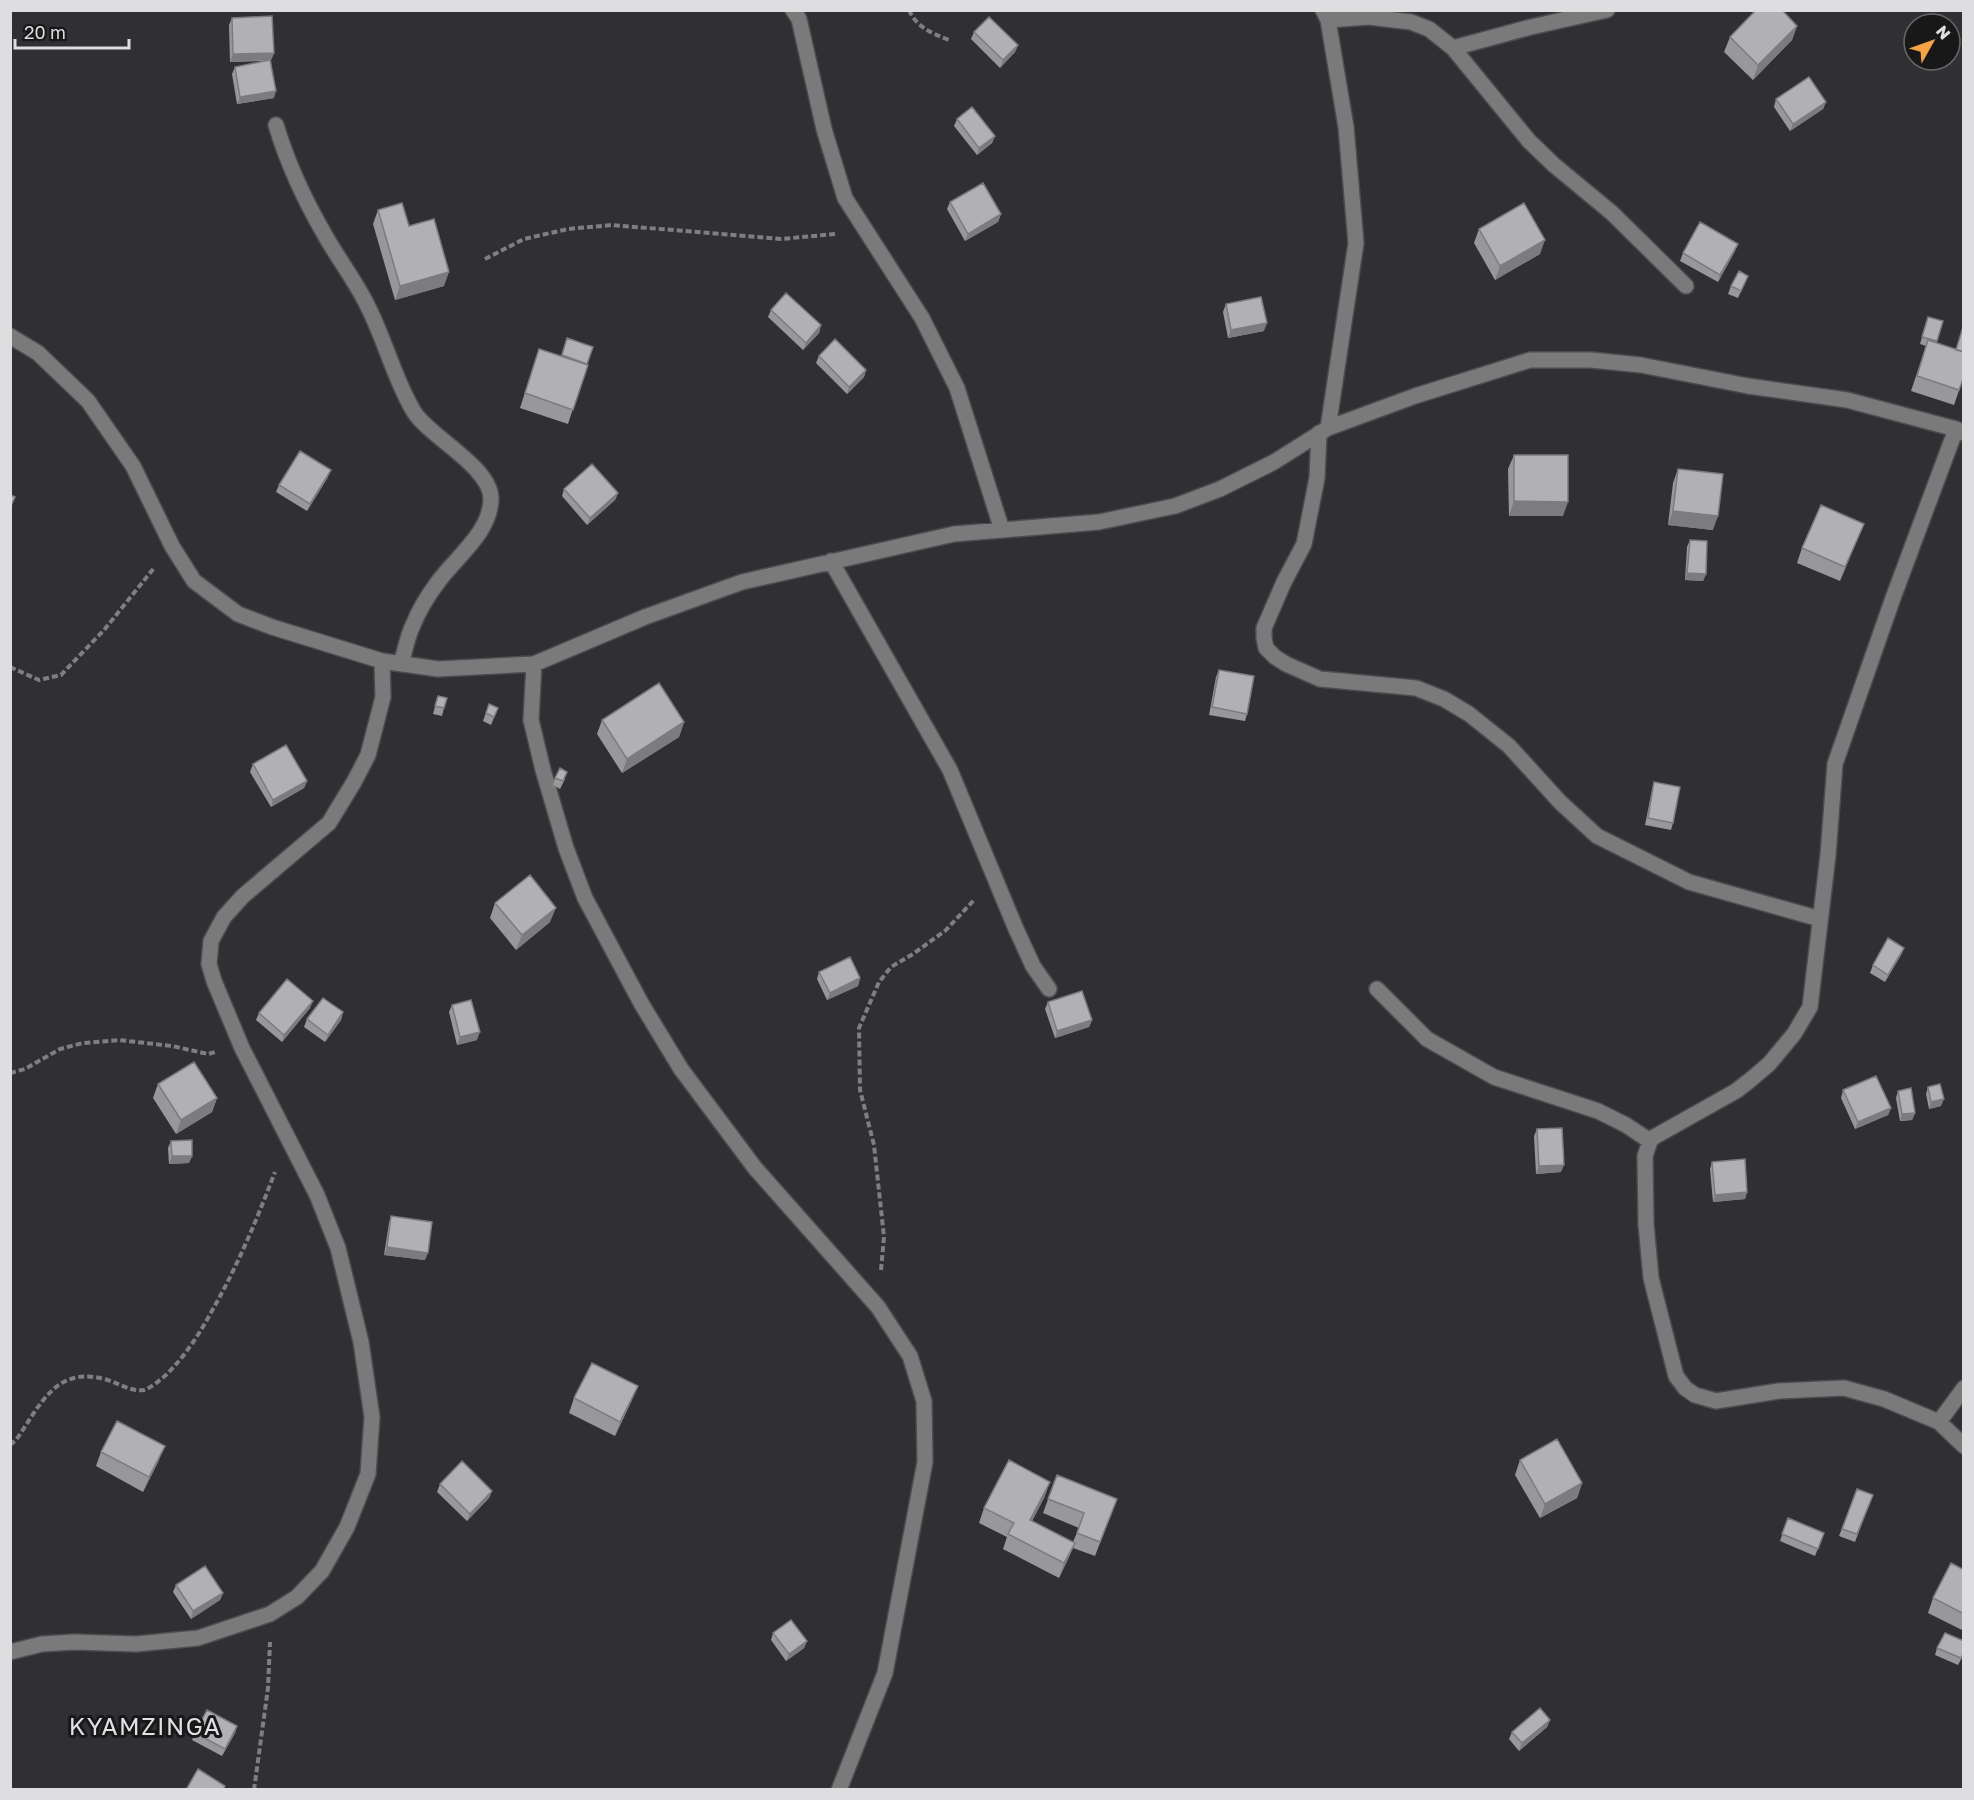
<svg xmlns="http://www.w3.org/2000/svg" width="1974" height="1800" viewBox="0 0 1974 1800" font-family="'Golos Text',sans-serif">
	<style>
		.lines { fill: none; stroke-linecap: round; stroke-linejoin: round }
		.minor-casing { stroke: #4c4b4f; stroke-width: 18 }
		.path { stroke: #7f7f82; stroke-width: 4; stroke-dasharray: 6 3; stroke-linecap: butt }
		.minor { stroke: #7a7a7b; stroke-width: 15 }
		.wall { fill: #98989c }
		.shaded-wall { fill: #7c7c7f }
		.building { fill: #b1b1b5; stroke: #7c7c7f; stroke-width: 1.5 }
		.labels { text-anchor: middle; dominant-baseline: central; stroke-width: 6; stroke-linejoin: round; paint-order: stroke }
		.quarter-label { font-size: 24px; letter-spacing: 1.5px; fill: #e1e0e5; stroke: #181819 }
	</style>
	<rect width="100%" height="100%" fill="#302f33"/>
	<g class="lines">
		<g class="minor-casing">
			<path id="minor" d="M793 10 799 19 824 129 845 198 922 318 957 388 1002 530
				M1323 10 1328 20 1346 127 1356 243 1328 428
				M1328 20 1369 17 1411 22 1429 29 1453 48 1529 141 1554 165 1612 213 1686 286
				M1453 48 1531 27 1607 10
				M276 125C288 165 305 201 326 237 338 258 353 278 364 299 384 335 393 377 414 412 430 437 491 467 491 499 490 533 457 556 438 582 429 594 419 610 413 625 407 637 405 651 401 664
				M10 336 38 353 88 401 133 466 172 546 194 581 238 614 272 627 382 661 438 669 534 664 645 617 742 582 954 534 1099 522 1175 506 1220 489 1274 462 1328 428 1415 396 1530 360H1591L1641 365 1748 386 1847 400 1956 429 1964 433
				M1956 429 1893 598 1835 764 1828 855 1810 1007 1794 1034 1769 1064 1749 1081 1736 1091 1654 1137 1650 1141 1645 1156 1646 1224 1651 1278 1676 1376 1685 1388 1695 1395 1716 1401 1779 1391 1844 1388 1884 1399 1939 1422 1964 1446
				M1319 433 1317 478 1304 544 1284 582 1264 628V638L1266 648 1275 657 1286 664 1320 679 1416 688 1444 699 1469 714 1509 746 1560 802 1597 836 1689 882 1820 919
				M831 561 950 770 1016 929 1033 966 1049 989
				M534 664 531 720 543 770 566 848 585 898 641 1003 681 1069 755 1168 878 1307 910 1356 924 1401 925 1462 885 1673 839 1790
				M1377 989 1427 1039 1494 1077 1598 1111 1626 1125 1650 1141
				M1939 1422 1964 1388
				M10 1652 42 1644 74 1642 136 1644 198 1638 270 1614 297 1597 322 1571 347 1527 368 1474 372 1417 361 1342 338 1248 317 1195 242 1048 214 981 209 964 211 941 224 917 243 896 329 823 354 782 368 755 383 697 382 661"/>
		</g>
		<path class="path" d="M909 10C917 28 932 33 949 40
			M485 259 524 239 568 229 612 225 781 239 835 234
			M10 667 39 680 61 675 104 630 154 568
			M10 1073 25 1069 60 1049 83 1043 119 1040 172 1046 208 1054 215 1052
			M881 1270 884 1237 874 1145 860 1090 859 1028 879 982 891 967 913 954 946 930 974 900
			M10 1445 16 1440C40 1406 55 1366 104 1379 117 1382 130 1392 144 1390 151 1388 160 1380 166 1375 186 1355 200 1333 213 1309 238 1265 257 1219 275 1172
			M254 1790 268 1688 270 1642"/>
		<use href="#minor" class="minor"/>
	</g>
	<path class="wall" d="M232 18 274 53 271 60 274 98 237 104 232 74 235 67 268 61 230 62 229 25Z
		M1797 26 1792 40 1753 80 1724 52 1730 37Z
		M974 32 1018 45 1015 52 1000 68 971 39Z
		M1776 99 1826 102 1823 109 1790 131 1774 107Z
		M957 119 995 136 992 143 977 155 954 126Z
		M950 202 1001 214 998 222 965 241 947 209Z
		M378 210 409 226 444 286 395 300 373 224Z
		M1479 229 1540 254 1495 280 1474 243Z
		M1735 251 1718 282 1680 261 1683 253Z
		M1748 276 1738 298 1728 294 1731 286Z
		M1226 304 1264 331 1228 338 1223 312Z
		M771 310 821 325 819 333 803 350 768 317Z
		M1928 317 1943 321 1936 343 1964 376 1954 405 1911 391 1926 346 1920 344Z
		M567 338 593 347 568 424 520 408 539 349 561 356Z
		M819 356 866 370 864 377 847 394 816 363Z
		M1514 455 1563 516H1509L1508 469Z
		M1678 469 1713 530 1668 525 1673 483Z
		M328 477 307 511 276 492 279 485Z
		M564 489 618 493 615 500 587 525 562 496Z
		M1858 538 1840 581 1797 563 1802 548Z
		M1690 540 1706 574 1703 581 1685 580 1687 547Z
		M1219 670 1247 714 1245 721 1209 715 1216 677Z
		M438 696 444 708 442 716 433 714Z
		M489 704 498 708 491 725 483 721Z
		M602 720 684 722 679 737 622 773 597 734Z
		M253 764 307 781 304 788 271 807 250 772Z
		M555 778 565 779 560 789 553 785Z
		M1654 782 1673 823 1671 830 1645 825 1652 790Z
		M495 903 550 922 516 950 490 918Z
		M1904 948 1901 955 1885 982 1870 973 1873 965Z
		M819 972 860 978 858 986 827 1000 817 979Z
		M1048 1002 1092 1020 1089 1027 1055 1038 1045 1009Z
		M452 1005 477 1040 457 1045 449 1012Z
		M310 1008 282 1042 256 1020 259 1013Z
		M343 1012 341 1020 325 1042 304 1027 307 1019Z
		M158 1084 217 1098 212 1112 176 1134 153 1098Z
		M1928 1087 1941 1106 1929 1109 1926 1094Z
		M1843 1090 1891 1108 1888 1115 1855 1129 1841 1098Z
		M1898 1091 1915 1113 1912 1120 1900 1121 1896 1098Z
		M1537 1129 1561 1172 1536 1174 1534 1136Z
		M171 1141 192 1156 189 1163 169 1164 168 1148Z
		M1712 1162 1747 1192 1745 1199 1713 1202 1710 1169Z
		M391 1216 425 1260 384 1255 389 1223Z
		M574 1398 632 1400 615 1436 569 1413Z
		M101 1452 159 1460 143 1492 96 1466Z
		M1520 1460 1582 1483 1577 1498 1540 1518 1515 1475Z
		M1057 1475 1117 1499 1095 1556 1073 1548 1069 1557 1059 1578 1003 1549 1007 1537 979 1523 984 1508 1045 1496 1032 1521 1073 1542 1079 1528 1043 1513Z
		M440 1484 492 1491 489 1498 467 1521 437 1492Z
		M1857 1489 1873 1495 1855 1542 1839 1536Z
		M1788 1518 1824 1533 1815 1556 1780 1541Z
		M1964 1570V1631L1928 1613 1933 1598Z
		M176 1585 223 1593 220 1600 191 1619 173 1592Z
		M773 1633 807 1641 804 1648 786 1661 771 1640Z
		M1937 1648 1964 1654 1958 1665 1935 1655Z
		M1550 1720 1547 1727 1519 1751 1509 1739 1512 1732Z
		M237 1726 235 1733 222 1756 192 1740 195 1733Z"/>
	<path class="shaded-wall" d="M1797 26 1792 40 1753 80 1758 65Z
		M1018 45 1015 52 1000 68 1003 60Z
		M274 53 271 60 230 62 233 54Z
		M276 91 274 98 237 104 240 97Z
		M1826 102 1823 109 1790 131 1793 124Z
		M995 136 992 143 977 155 979 148Z
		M1001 214 998 222 965 241 968 234Z
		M1545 240 1540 254 1495 280 1500 266Z
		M1738 244 1735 251 1718 282 1720 275Z
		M449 272 444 286 395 300 400 286Z
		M1267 323 1264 331 1228 338 1231 330Z
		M821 325 819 333 803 350 806 343Z
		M866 370 864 377 847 394 849 387Z
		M331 470 328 477 307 511 310 504Z
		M618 493 615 500 587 525 590 518Z
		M1514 501 1568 502 1563 516H1509Z
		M1673 511 1718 516 1713 530 1668 525Z
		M1864 524 1858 538 1840 581 1845 567Z
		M1687 573 1706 574 1703 581 1685 580Z
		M684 722 679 737 622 773 627 759Z
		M307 781 304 788 271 807 273 800Z
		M556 908 550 922 516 950 522 935Z
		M1904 948 1901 955 1885 982 1888 975Z
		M860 978 858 986 827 1000 830 993Z
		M313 1001 310 1008 282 1042 284 1035Z
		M343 1012 341 1020 325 1042 328 1035Z
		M1092 1020 1089 1027 1055 1038 1057 1031Z
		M480 1032 477 1040 457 1045 460 1037Z
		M217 1098 212 1112 176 1134 181 1120Z
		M1944 1099 1941 1106 1929 1109 1931 1102Z
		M1891 1108 1888 1115 1855 1129 1858 1122Z
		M1915 1113 1912 1120 1900 1121 1902 1114Z
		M172 1156H192L189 1163 169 1164Z
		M1564 1165 1561 1172 1536 1174 1539 1166Z
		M1747 1192 1745 1199 1713 1202 1715 1195Z
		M387 1247 428 1253 425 1260 384 1255Z
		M638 1386 632 1400 615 1436 620 1422Z
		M165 1446 159 1460 143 1492 149 1477Z
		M1050 1482 1045 1496 1025 1535 1030 1520Z
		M1582 1483 1577 1498 1540 1518 1545 1504Z
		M492 1491 489 1498 467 1521 470 1514Z
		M1075 1543 1069 1557 1059 1578 1064 1563Z
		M223 1593 220 1600 191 1619 193 1611Z
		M807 1641 804 1648 786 1661 789 1654Z
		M1550 1720 1547 1727 1519 1751 1522 1743Z
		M237 1726 235 1733 222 1756 225 1749Z"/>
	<path class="building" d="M1756 10H1782L1797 26 1758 65 1730 37Z
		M272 16 274 53 233 54 232 18Z
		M989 17 1018 45 1003 60 974 32Z
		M270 60 276 91 240 97 235 67Z
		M1809 77 1826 102 1793 124 1776 99Z
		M972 107 995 136 979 148 957 119Z
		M983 183 1001 214 968 234 950 202Z
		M402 203 409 226 434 219 449 272 400 286 378 210Z
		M1524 203 1545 240 1500 266 1479 229Z
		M1700 222 1738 244 1720 275 1683 253Z
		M1739 271 1748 276 1741 291 1731 286Z
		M786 293 821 325 806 343 771 310Z
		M1261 297 1267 323 1231 330 1226 304Z
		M1928 317 1943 321 1937 341 1922 337Z
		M1962 330 1964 331V352L1956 350Z
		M567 338 593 347 587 364 562 355Z
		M835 339 866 370 849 387 819 356Z
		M1928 340 1964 352V376L1959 390 1917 376Z
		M539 349 588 365 573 410 525 393Z
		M300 451 331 470 310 504 279 485Z
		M1514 455H1568V502L1514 501Z
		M592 464 618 493 590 518 564 489Z
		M1678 469 1723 474 1718 516 1673 511Z
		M10 495 15 497 10 508Z
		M1821 505 1864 524 1845 567 1802 548Z
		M1690 540 1707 541 1706 574 1687 573Z
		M1219 670 1254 676 1247 714 1212 707Z
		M659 683 684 722 627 759 602 720Z
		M438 696 447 698 444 708 435 706Z
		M489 704 498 708 494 717 486 713Z
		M286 745 307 781 273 800 253 764Z
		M560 768 567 772 563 781 555 778Z
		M1654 782 1680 787 1673 823 1648 818Z
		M530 875 556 908 522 935 495 903Z
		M1888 938 1904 948 1888 975 1873 965Z
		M850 957 860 978 830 993 819 972Z
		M287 979 313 1001 284 1035 259 1013Z
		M1082 991 1092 1020 1057 1031 1048 1002Z
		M323 998 343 1012 328 1035 307 1019Z
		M471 1000 480 1032 460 1037 452 1005Z
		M194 1062 217 1098 181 1120 158 1084Z
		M1876 1076 1891 1108 1858 1122 1843 1090Z
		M1940 1084 1944 1099 1931 1102 1928 1087Z
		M1911 1088 1915 1113 1902 1114 1898 1091Z
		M1562 1128 1564 1165 1539 1166 1537 1129Z
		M192 1140V1156H172L171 1141Z
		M1745 1159 1747 1192 1715 1195 1712 1162Z
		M391 1216 432 1222 428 1253 387 1247Z
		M592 1363 638 1386 620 1422 574 1398Z
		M117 1421 165 1446 149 1477 101 1452Z
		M1557 1439 1582 1483 1545 1504 1520 1460Z
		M1009 1460 1050 1482 1030 1520 1075 1543 1064 1563 1008 1534 1014 1523 984 1508Z
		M462 1461 492 1491 470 1514 440 1484Z
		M1057 1475 1117 1499 1100 1542 1077 1533 1084 1513 1048 1499Z
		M1857 1489 1873 1495 1857 1534 1842 1529Z
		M1788 1518 1824 1533 1818 1549 1782 1534Z
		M1951 1563 1964 1570V1614L1933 1598Z
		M205 1566 223 1593 193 1611 176 1585Z
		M791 1620 807 1641 789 1654 773 1633Z
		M1945 1633 1964 1641V1652L1961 1658 1937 1648Z
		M1540 1708 1550 1720 1522 1743 1512 1732Z
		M207 1710 237 1726 225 1749 195 1733Z
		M198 1769 225 1786 223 1790H186Z"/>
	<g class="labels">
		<g class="quarter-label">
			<text x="145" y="1725">KYAMZINGA</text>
		</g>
	</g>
	<rect width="1974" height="1800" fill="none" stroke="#dedee0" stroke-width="24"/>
	<g transform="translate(1932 42) rotate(50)"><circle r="28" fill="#181819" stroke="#676769" stroke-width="1.5"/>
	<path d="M0-4.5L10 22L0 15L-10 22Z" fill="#f5a345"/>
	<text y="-9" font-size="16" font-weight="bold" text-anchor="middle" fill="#dedee0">N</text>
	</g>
	<path d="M15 39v9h114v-9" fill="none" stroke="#dedee0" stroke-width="3"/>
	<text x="24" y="39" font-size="18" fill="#dedee0" stroke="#181819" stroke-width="4.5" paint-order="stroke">20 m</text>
</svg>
